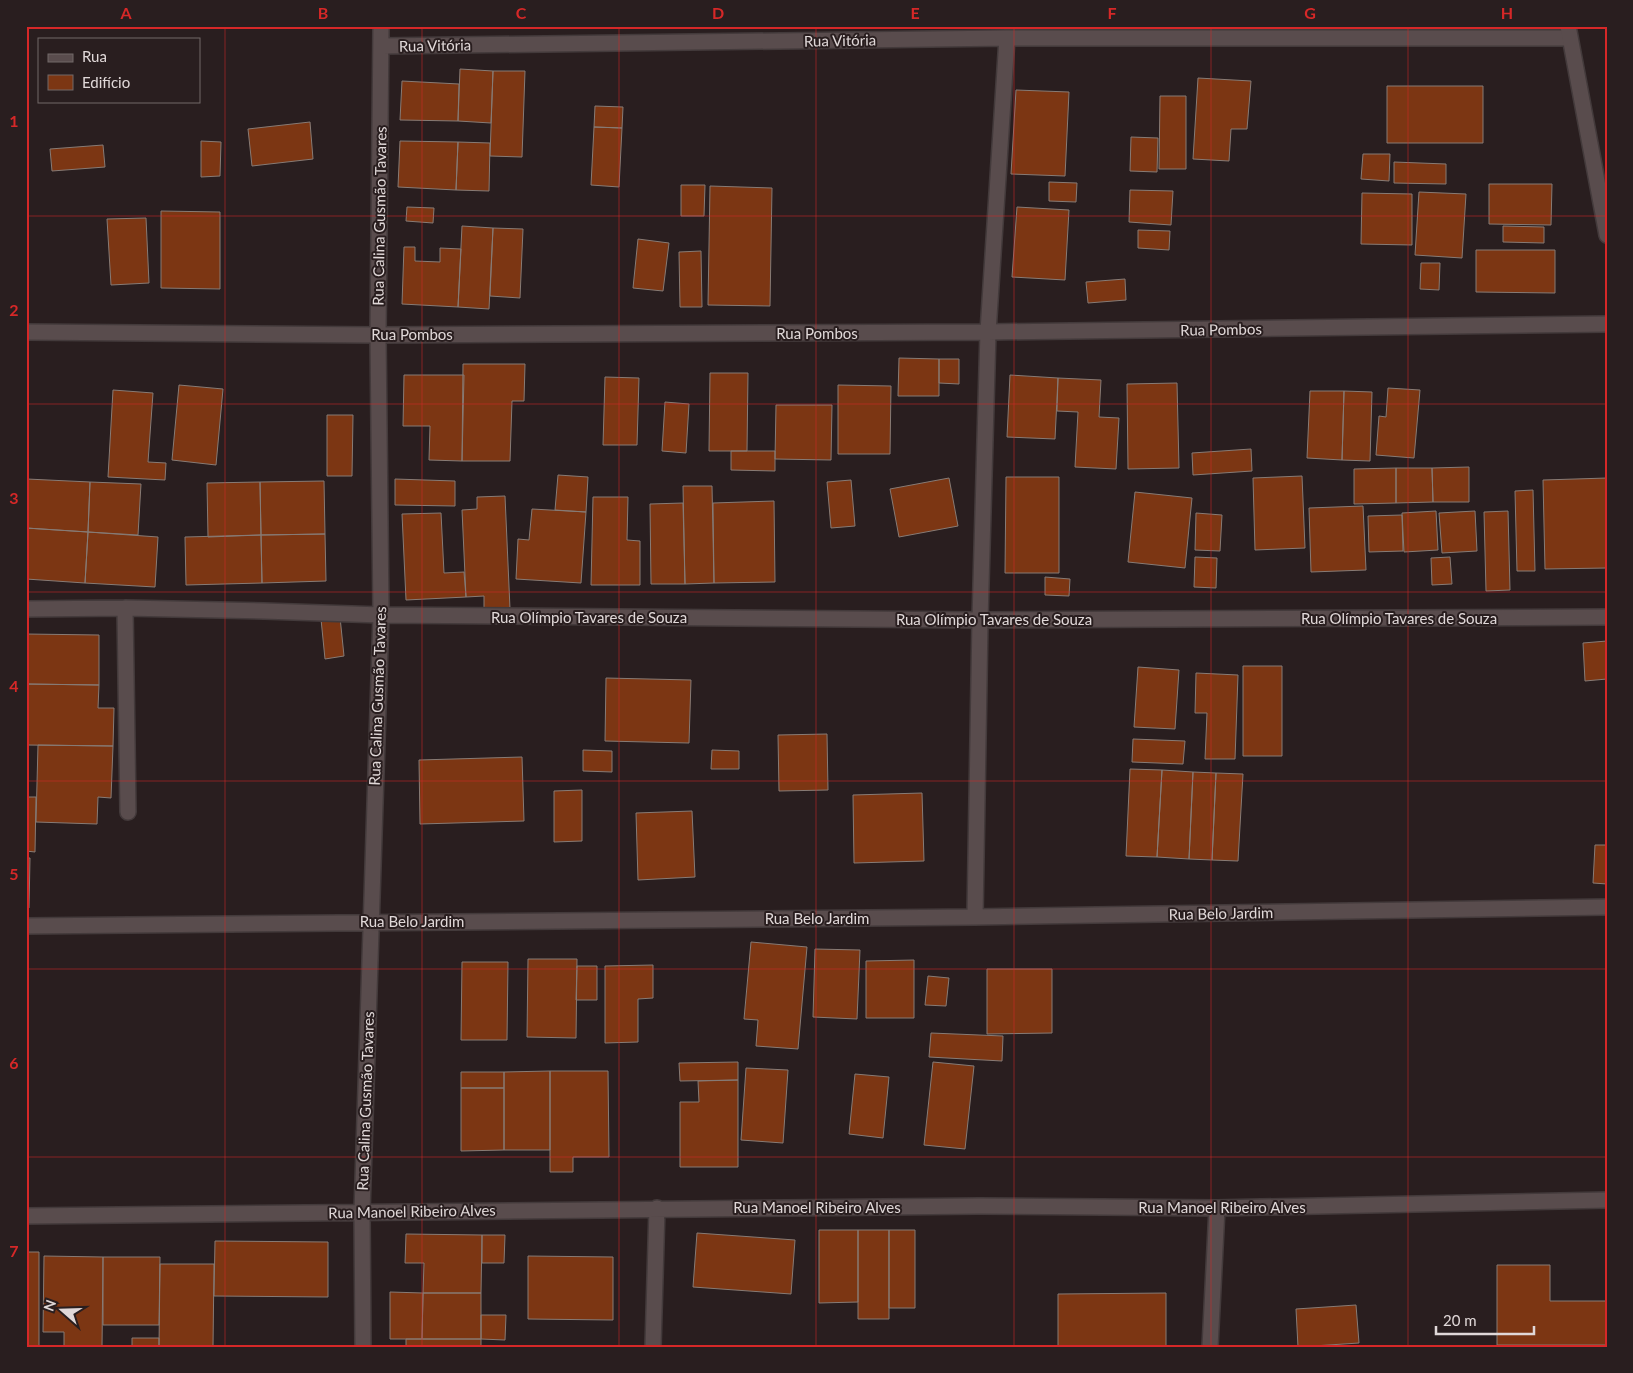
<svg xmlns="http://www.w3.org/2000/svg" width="1633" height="1373" viewBox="0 0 1633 1373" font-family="Lato,sans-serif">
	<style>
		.building { fill: #7c3613; stroke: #877b75 }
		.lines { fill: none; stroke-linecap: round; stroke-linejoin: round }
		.street-casing { stroke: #433a3b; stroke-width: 18 }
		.secondary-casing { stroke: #433a3b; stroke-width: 18 }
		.street { stroke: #594c4d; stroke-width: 15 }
		.secondary { stroke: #594c4d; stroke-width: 15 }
		.grid { fill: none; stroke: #d62828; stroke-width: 1; stroke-opacity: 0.55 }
		.labels { text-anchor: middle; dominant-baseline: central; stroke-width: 4; stroke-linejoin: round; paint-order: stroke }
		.street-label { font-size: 15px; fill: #e0d8d8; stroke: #291e1f }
		.neatline { fill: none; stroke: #d62828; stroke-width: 2 }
		.grid-label { font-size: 16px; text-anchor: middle; font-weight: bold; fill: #d62828 }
	</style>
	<rect width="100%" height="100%" fill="#291e1f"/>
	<path class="building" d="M460 69 493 71 491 123 458 121Z
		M493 71H525L522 157 490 156Z
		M1198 78 1251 81 1247 129H1231L1229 161 1193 159Z
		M402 81 459 84 458 121 400 120Z
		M1387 86H1483V143H1387Z
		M1016 90 1069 92 1065 176 1011 174Z
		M1160 96H1186V169H1159Z
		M595 106 623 107 622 128 594 127Z
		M310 122 313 159 252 166 248 129Z
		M594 127 622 128 619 187 591 185Z
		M1131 137 1158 138 1157 172 1130 171Z
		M201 141 221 142 220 176 201 177Z
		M400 141 458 142 456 190 398 187Z
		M458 142 490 143 489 191 456 190Z
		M103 145 105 167 52 171 50 149Z
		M1363 154H1390L1389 181 1361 179Z
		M1394 162 1446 164V184L1394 183Z
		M1049 182 1077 183 1076 202 1049 201Z
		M1489 184H1552L1551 225 1489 224Z
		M681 185H705L704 216H681Z
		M710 186 772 188 770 306 708 305Z
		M1130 190 1173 191 1171 225 1129 222Z
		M1419 192 1466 194 1462 258 1415 255Z
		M1362 193 1412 194V245L1361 244Z
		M407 207 434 208 433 223 406 221Z
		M1017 207 1069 210 1065 280 1012 277Z
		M161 211 220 212V289L161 288Z
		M146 218 149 283 111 285 107 219Z
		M462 226 493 228 489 309 458 307Z
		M1503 226 1544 227V243L1503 242Z
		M493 228 523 229 520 298 490 296Z
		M1138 230 1170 231 1169 250 1138 248Z
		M638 239 669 243 663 291 633 288Z
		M404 247H415V261L440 262V248L461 249 458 307 402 304Z
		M1476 250H1555V293L1476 292Z
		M701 251 702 307H680L679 252Z
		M1421 263H1440L1439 290 1420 289Z
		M1125 279 1126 300 1088 303 1086 282Z
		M899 358 939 359V396H898Z
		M939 359H959V384L939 383Z
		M463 364H525L524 401H512L510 461H462Z
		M710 373H748L747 451H709Z
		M404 375H464L462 461 429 460 430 426H403Z
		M1010 375 1058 378 1055 439 1007 437Z
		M605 377 639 378 637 445H603Z
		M1058 378 1101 380 1099 417 1119 418 1116 469 1075 467 1078 412 1057 411Z
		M1177 383 1179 468 1128 469 1127 384Z
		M179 385 223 389 216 465 172 460Z
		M838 385 891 386 890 454H838Z
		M1388 388 1420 390 1414 458 1376 455 1379 416 1386 417Z
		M113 390 153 393 148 462 166 463 165 480 108 477Z
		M1310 391H1344L1342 460 1307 458Z
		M1344 391 1372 392 1370 461 1342 460Z
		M665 402 689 404 686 453 662 451Z
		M776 405H832L831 460 775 459Z
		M327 415H353L352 476H327Z
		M1251 449 1252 471 1193 475 1192 453Z
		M731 451H775V471L731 470Z
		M1469 467V502H1433L1432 468Z
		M1396 468H1432L1433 502 1396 503Z
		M1396 468V503L1354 504V469Z
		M558 475 588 477 586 512 555 510Z
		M1302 476 1305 548 1255 550 1253 478Z
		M1006 477H1059V573H1005Z
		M949 478 958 526 899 537 890 489Z
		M1607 478V568L1545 569 1543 480Z
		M27 479 90 482 88 532 26 528Z
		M395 479 455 481V506L395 505Z
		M851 480 855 526 831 528 827 482Z
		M324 481 325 534 261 535 260 482Z
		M90 482 141 484 138 535 88 532Z
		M260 482 261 535 208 537 207 483Z
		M683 486H712L714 583 685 584Z
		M1533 490 1535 571H1517L1515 491Z
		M1135 492 1192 498 1185 568 1128 562Z
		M505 496 510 609 484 610V596L466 597 462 510 477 509V497Z
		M593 497H628L627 540 640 541V585H591Z
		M774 501 775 582 714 583 713 503Z
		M683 503 685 584H651L650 504Z
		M1363 506 1366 570 1311 572 1309 508Z
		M532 509 586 512 581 583 516 579 518 539 529 540Z
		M1436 511 1438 550 1404 552 1402 513Z
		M1475 511 1477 551 1442 553 1439 513Z
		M1508 511 1510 590 1486 591 1484 512Z
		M441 513 444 573 464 572 466 597 406 600 402 514Z
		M1196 513 1222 515 1220 551 1195 550Z
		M1402 515 1403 551 1369 552 1368 516Z
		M26 528 88 532 85 583 26 579Z
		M88 532 158 537 155 587 85 583Z
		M325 534 326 581 262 583 261 535Z
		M261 535 262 583 186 585 185 537Z
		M1195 557 1217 558 1216 588 1194 587Z
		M1450 557 1452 584 1432 585 1431 558Z
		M1045 577 1070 579 1069 596 1045 595Z
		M340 617 344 656 325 659 321 619Z
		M26 634 99 635V685L26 684Z
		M1607 641V679L1585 681 1583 643Z
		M1243 666H1282V756H1243Z
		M1138 667 1179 670 1175 729 1134 727Z
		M1196 673 1238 675 1235 759H1205L1207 713H1195Z
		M606 678 691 680 689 743 605 741Z
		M26 684 99 685 98 708H114L113 746 26 745Z
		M827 734 828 790 779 791 778 735Z
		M1133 739 1185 741 1183 764 1132 762Z
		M38 745 113 746 111 798 98 797 97 824 36 822Z
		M583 750 612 751V772L583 771Z
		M712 750 739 751V769H711Z
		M522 757 524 821 420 824 419 760Z
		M1130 769 1162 770 1157 857 1126 856Z
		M1162 770 1193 772 1189 859 1157 857Z
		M1193 772 1216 773 1212 860 1189 859Z
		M1216 773 1243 774 1238 861 1212 860Z
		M582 790V841L554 842V791Z
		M922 793 924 861 854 863 853 795Z
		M26 797H36L35 852 26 851Z
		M692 811 695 877 638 880 636 813Z
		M1595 845H1607V884L1593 883Z
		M26 858H30L29 908H26Z
		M751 942 807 947 798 1049 756 1046 758 1020 744 1019Z
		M815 949 860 950 857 1019 813 1017Z
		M528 959H577L576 1038 527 1037Z
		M914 960V1018H866V961Z
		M462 962H508L507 1040H461Z
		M653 965V998L638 999V1042L605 1043V966Z
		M577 966H597V1000H576Z
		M987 969H1052V1033L987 1034Z
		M928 976 949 978 946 1006 925 1005Z
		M931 1033 1003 1036 1002 1061 929 1057Z
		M738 1062V1080L680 1081 679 1063Z
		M933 1062 974 1066 965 1149 924 1145Z
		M746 1068 788 1070 783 1143 741 1140Z
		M550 1071V1150H504V1072Z
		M550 1071H608L609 1157H573V1172H550Z
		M461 1072H504V1088H461Z
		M855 1074 889 1077 883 1138 849 1134Z
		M738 1080V1167H680V1102H699L698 1081Z
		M461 1088H504V1150L461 1151Z
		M819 1230H858V1302L819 1303Z
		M858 1230H889V1319H858Z
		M889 1230H915V1308H889Z
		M697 1233 795 1240 791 1294 693 1287Z
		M406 1234 482 1235 481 1293H423L424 1263H405Z
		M482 1235H505L504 1263H482Z
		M215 1241 328 1242V1297L214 1296Z
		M26 1252H39V1347H26Z
		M44 1256 103 1257 102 1347H64V1332H43Z
		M528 1256 613 1257V1320L528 1319Z
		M103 1257H160L159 1325H103Z
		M160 1264H214L213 1347H159Z
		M1497 1265H1550V1301H1607V1345H1497Z
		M390 1292 423 1293 422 1339H390Z
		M423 1293H481V1339H422Z
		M1166 1293V1346L1058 1347V1294Z
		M1356 1305 1359 1343 1298 1347 1296 1309Z
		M481 1315H506L505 1340 481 1339Z
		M132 1338H159V1347H132Z
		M406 1339H481V1347H406Z"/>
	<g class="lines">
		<g class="street-casing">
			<path id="street" d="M382 46 1007 38H1569
				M26 332 378 335 988 332 1607 324
				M125 608 128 812
				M26 609 125 608 264 611 381 615 980 620 1607 617
				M975 917 980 620 988 332 1007 38
				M26 926 975 917 1607 907
				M26 1216 979 1206 1217 1208 1607 1200
				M363 1347 362 1212 381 615 378 335 381 26
				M653 1347 657 1208
				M1210 1347 1217 1208"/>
		</g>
		<g class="secondary-casing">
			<path id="secondary" d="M1568 26 1607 235"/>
		</g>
		<use href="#street" class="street"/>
		<use href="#secondary" class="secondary"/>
	</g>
	<path class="grid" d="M225 26V1347M422 26V1347M619 26V1347M816 26V1347M1014 26V1347M1211 26V1347M1408 26V1347M26 216H1607M26 404H1607M26 592H1607M26 781H1607M26 969H1607M26 1157H1607"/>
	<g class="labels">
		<g class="street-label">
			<text transform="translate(840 40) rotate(-1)">Rua Vitória</text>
			<text transform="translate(435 45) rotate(-1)">Rua Vitória</text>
			<text transform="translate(379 216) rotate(-89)">Rua Calina Gusmão Tavares</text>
			<text transform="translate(1221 329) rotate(-1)">Rua Pombos</text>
			<text x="817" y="333">Rua Pombos</text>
			<text x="412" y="334">Rua Pombos</text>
			<text x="589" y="617">Rua Olímpio Tavares de Souza</text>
			<text x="1399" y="618">Rua Olímpio Tavares de Souza</text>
			<text x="994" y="619">Rua Olímpio Tavares de Souza</text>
			<text transform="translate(377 696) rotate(-88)">Rua Calina Gusmão Tavares</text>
			<text transform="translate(1221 913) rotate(-1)">Rua Belo Jardim</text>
			<text x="817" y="918">Rua Belo Jardim</text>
			<text x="412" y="921">Rua Belo Jardim</text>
			<text transform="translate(365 1101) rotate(-88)">Rua Calina Gusmão Tavares</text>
			<text x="817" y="1207">Rua Manoel Ribeiro Alves</text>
			<text x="1222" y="1207">Rua Manoel Ribeiro Alves</text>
			<text transform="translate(412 1211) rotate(-1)">Rua Manoel Ribeiro Alves</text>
		</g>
	</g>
	<rect width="1633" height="1373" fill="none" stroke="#291e1f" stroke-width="55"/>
	<rect x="38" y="38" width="162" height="65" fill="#291e1f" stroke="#726869"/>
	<rect x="48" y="54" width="25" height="8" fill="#594c4d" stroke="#726869"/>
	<text x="82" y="62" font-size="15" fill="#e0d8d8">Rua</text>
	<rect x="48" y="75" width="25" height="15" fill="#7c3613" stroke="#726869"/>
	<text x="82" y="88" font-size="15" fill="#e0d8d8">Edifício</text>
	<g transform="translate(62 1310) rotate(290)" stroke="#291e1f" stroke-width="4" paint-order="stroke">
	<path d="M0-4L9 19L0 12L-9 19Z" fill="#e0d8d8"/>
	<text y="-8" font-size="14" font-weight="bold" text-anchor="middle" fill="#e0d8d8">N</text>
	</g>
	<path d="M1436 1326v8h98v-8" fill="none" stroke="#e0d8d8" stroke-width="2.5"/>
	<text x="1443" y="1326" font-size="15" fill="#e0d8d8" stroke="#291e1f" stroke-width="4" paint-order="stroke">20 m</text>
	<rect x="28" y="28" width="1578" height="1318" class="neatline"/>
	<g class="grid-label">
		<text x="126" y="19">A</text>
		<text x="323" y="19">B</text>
		<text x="521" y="19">C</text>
		<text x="718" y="19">D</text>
		<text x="915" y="19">E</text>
		<text x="1112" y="19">F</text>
		<text x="1310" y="19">G</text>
		<text x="1507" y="19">H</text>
		<text x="14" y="127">1</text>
		<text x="14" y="316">2</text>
		<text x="14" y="504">3</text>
		<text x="14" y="692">4</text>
		<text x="14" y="880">5</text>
		<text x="14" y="1069">6</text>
		<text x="14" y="1257">7</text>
	</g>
</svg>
